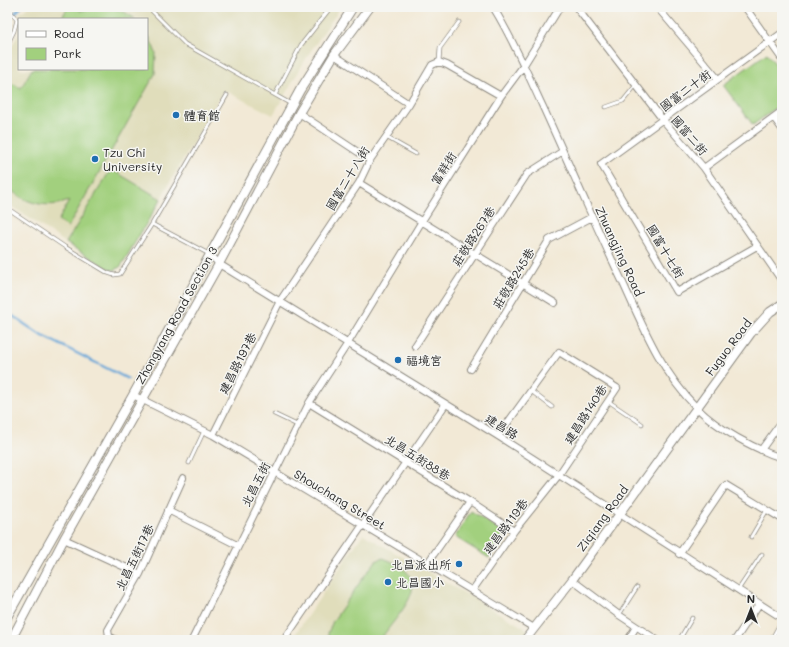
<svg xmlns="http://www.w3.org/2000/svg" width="789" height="647" viewBox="0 0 789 647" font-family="Mali,'LXGW WenKai TC',sans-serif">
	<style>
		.built { fill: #e0ddbb }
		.green { fill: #a2d07e; stroke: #667e54 }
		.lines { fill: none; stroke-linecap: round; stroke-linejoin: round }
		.stream { stroke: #64a6d8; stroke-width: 2.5 }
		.service-casing { stroke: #8e8a80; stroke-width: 4.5 }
		.minor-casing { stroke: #8e8a80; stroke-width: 8 }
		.tertiary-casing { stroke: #8e8a80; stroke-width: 10 }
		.service { stroke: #fff; stroke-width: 3 }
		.minor { stroke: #fff; stroke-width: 6 }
		.tertiary { stroke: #fff; stroke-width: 8 }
		.poi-dot { fill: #1f6fb2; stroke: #f6f6f2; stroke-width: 1.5 }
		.labels { text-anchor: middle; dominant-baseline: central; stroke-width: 3; stroke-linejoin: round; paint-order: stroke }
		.street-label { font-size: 12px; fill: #2b2b2b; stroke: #f6f6f2 }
		.poi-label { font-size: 12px; fill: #2b2b2b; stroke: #f6f6f2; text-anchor: start }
	</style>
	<rect width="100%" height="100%" fill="#f6f6f2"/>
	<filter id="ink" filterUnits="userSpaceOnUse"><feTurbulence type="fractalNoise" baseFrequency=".025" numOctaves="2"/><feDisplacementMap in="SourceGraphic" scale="8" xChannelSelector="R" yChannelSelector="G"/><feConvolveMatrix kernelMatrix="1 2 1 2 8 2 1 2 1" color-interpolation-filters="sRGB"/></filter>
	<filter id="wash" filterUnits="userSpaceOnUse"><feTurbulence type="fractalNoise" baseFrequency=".012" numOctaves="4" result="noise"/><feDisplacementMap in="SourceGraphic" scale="16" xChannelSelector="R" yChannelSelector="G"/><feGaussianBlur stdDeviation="0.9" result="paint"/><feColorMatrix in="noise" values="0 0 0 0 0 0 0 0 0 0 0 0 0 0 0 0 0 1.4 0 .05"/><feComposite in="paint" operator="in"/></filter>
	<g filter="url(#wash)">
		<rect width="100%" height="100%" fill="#f2e9d6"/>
		<path class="built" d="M28 7H341L310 52 273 115 224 90 121 266 115 270H111L66 243 7 203V55L19 33V69H147V19H21L20 13Z
			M363 534 528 630 521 640H300L294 636Z"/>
		<path class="green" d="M68 7H81L80 11C102 5 117 5 135 19H61Z
			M147 32 156 53 155 74 68 227 58 221 69 201C47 209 24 204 7 186V81L21 88 32 69H147Z
			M767 53 782 73V103L753 125 723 85Z
			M111 169 161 199 121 266 115 270H111L66 243Z
			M471 511 505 533 489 558 455 537Z
			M383 558C439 579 402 608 380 640H329L328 633 333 621 365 575 376 561Z"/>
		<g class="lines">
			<path class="stream" d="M7 21 21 7
				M7 312 39 334 128 379"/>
		</g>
	</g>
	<g filter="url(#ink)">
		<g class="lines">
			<g class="service-casing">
				<path id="service" d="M7 7 17 20 14 31 7 45
					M148 7 185 44 291 104
					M439 62 440 48 459 22
					M275 95 301 45 331 7
					M606 107 623 101 636 85
					M386 137 416 154
					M7 208 65 247 108 273 114 275 120 274 152 224 227 95
					M152 224 209 254
					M531 391 552 407
					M608 401 642 424
					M274 414 297 425
					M189 463 204 431
					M751 537 767 510
					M782 554V553
					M738 590 762 554
					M619 615 637 587
					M679 640 692 618
					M771 640 782 620"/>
			</g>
			<g class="minor-casing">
				<path id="minor" d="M493 7C513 39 527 73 543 107 570 166 595 225 623 283 643 327 662 373 697 408 718 429 754 449 782 458
					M576 7 663 120 704 168 782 281
					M657 7 718 79
					M745 7 782 59
					M334 55 409 104
					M299 113 370 160
					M774 118 782 129
					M704 168 782 111
					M359 183 555 303
					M757 246 677 292 601 164 782 33
					M210 254 219 264 498 436 782 618
					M415 346 527 174 563 151
					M471 369 549 240 592 217
					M133 395 213 435 534 628
					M309 403 470 502 514 531
					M213 435 280 301 359 183 370 160 409 104 432 65 439 62 447 65 501 96
					M761 450 782 421
					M168 510 237 545
					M64 539 140 574
					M679 554 726 485 782 519
					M427 564 470 502
					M572 580 619 615 657 640
					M472 591 514 531 558 476 617 388 559 352 498 436
					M116 640 109 636 108 630 140 574 183 478
					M192 640 309 403 348 343 422 221 501 96 524 65 560 7
					M284 640 445 405
					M628 640 636 627
					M735 640 759 604"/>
			</g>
			<g class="tertiary-casing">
				<path id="tertiary" d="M7 617 133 395 300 90 353 7
					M11 640 64 539 219 264 299 113 334 55 370 7
					M525 640 572 580 751 333 770 312 782 304"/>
			</g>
			<use href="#service" class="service"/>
			<use href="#minor" class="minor"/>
			<use href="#tertiary" class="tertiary"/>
		</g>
	</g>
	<g class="poi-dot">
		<circle cx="176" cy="115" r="4"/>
		<circle cx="95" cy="159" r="4"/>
		<circle cx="398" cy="360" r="4"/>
		<circle cx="459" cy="564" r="4"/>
		<circle cx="388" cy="582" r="4"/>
	</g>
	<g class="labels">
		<g class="street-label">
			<text transform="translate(685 90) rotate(-37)">國富二十街</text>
			<text transform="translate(690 135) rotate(49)">國富二街</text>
			<text transform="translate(443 168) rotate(-58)">富祥街</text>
			<text transform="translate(347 178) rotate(-59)">國富二十八街</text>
			<text transform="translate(473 236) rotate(-57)">莊敬路267巷</text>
			<text transform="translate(620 251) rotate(65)">Zhuangjing Road</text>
			<text transform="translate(666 251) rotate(59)">國富十七街</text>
			<text transform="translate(513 278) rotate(-59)">莊敬路245巷</text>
			<text transform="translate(176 315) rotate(-61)">Zhongyang Road Section 3</text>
			<text transform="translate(728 347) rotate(-53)">Fuguo Road</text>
			<text transform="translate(237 363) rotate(-63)">建昌路197巷</text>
			<text transform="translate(585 414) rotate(-57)">建昌路140巷</text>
			<text transform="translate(502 426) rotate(32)">建昌路</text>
			<text transform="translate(418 457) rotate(32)">北昌五街88巷</text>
			<text transform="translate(255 484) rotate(-63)">北昌五街</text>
			<text transform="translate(340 499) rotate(31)">Shouchang Street</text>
			<text transform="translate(602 518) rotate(-54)">Ziqiang Road</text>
			<text transform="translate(505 526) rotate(-53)">建昌路119巷</text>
			<text transform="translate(134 557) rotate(-64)">北昌五街17巷</text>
		</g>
		<g class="poi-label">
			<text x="184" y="115">體育館</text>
			<text x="103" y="152">Tzu Chi<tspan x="103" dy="14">University</tspan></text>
			<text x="406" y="360">福境宮</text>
			<text x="451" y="564" text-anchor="end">北昌派出所</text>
			<text x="396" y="582">北昌國小</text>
		</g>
	</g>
	<rect width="789" height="647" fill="none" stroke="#f6f6f2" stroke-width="24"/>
	<rect x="18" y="18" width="130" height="52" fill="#f6f6f2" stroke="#a5a5a2"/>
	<rect x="26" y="31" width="20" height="6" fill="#ffffff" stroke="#a5a5a2"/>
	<text x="54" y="38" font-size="12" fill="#2b2b2b">Road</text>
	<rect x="26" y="48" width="20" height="12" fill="#a2d07e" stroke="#a5a5a2"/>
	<text x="54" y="58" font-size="12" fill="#2b2b2b">Park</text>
	<g transform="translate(751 609)" stroke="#f6f6f2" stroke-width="3" paint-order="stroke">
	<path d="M0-3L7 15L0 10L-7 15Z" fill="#2b2b2b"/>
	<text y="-6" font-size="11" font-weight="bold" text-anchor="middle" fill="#2b2b2b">N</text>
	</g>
</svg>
